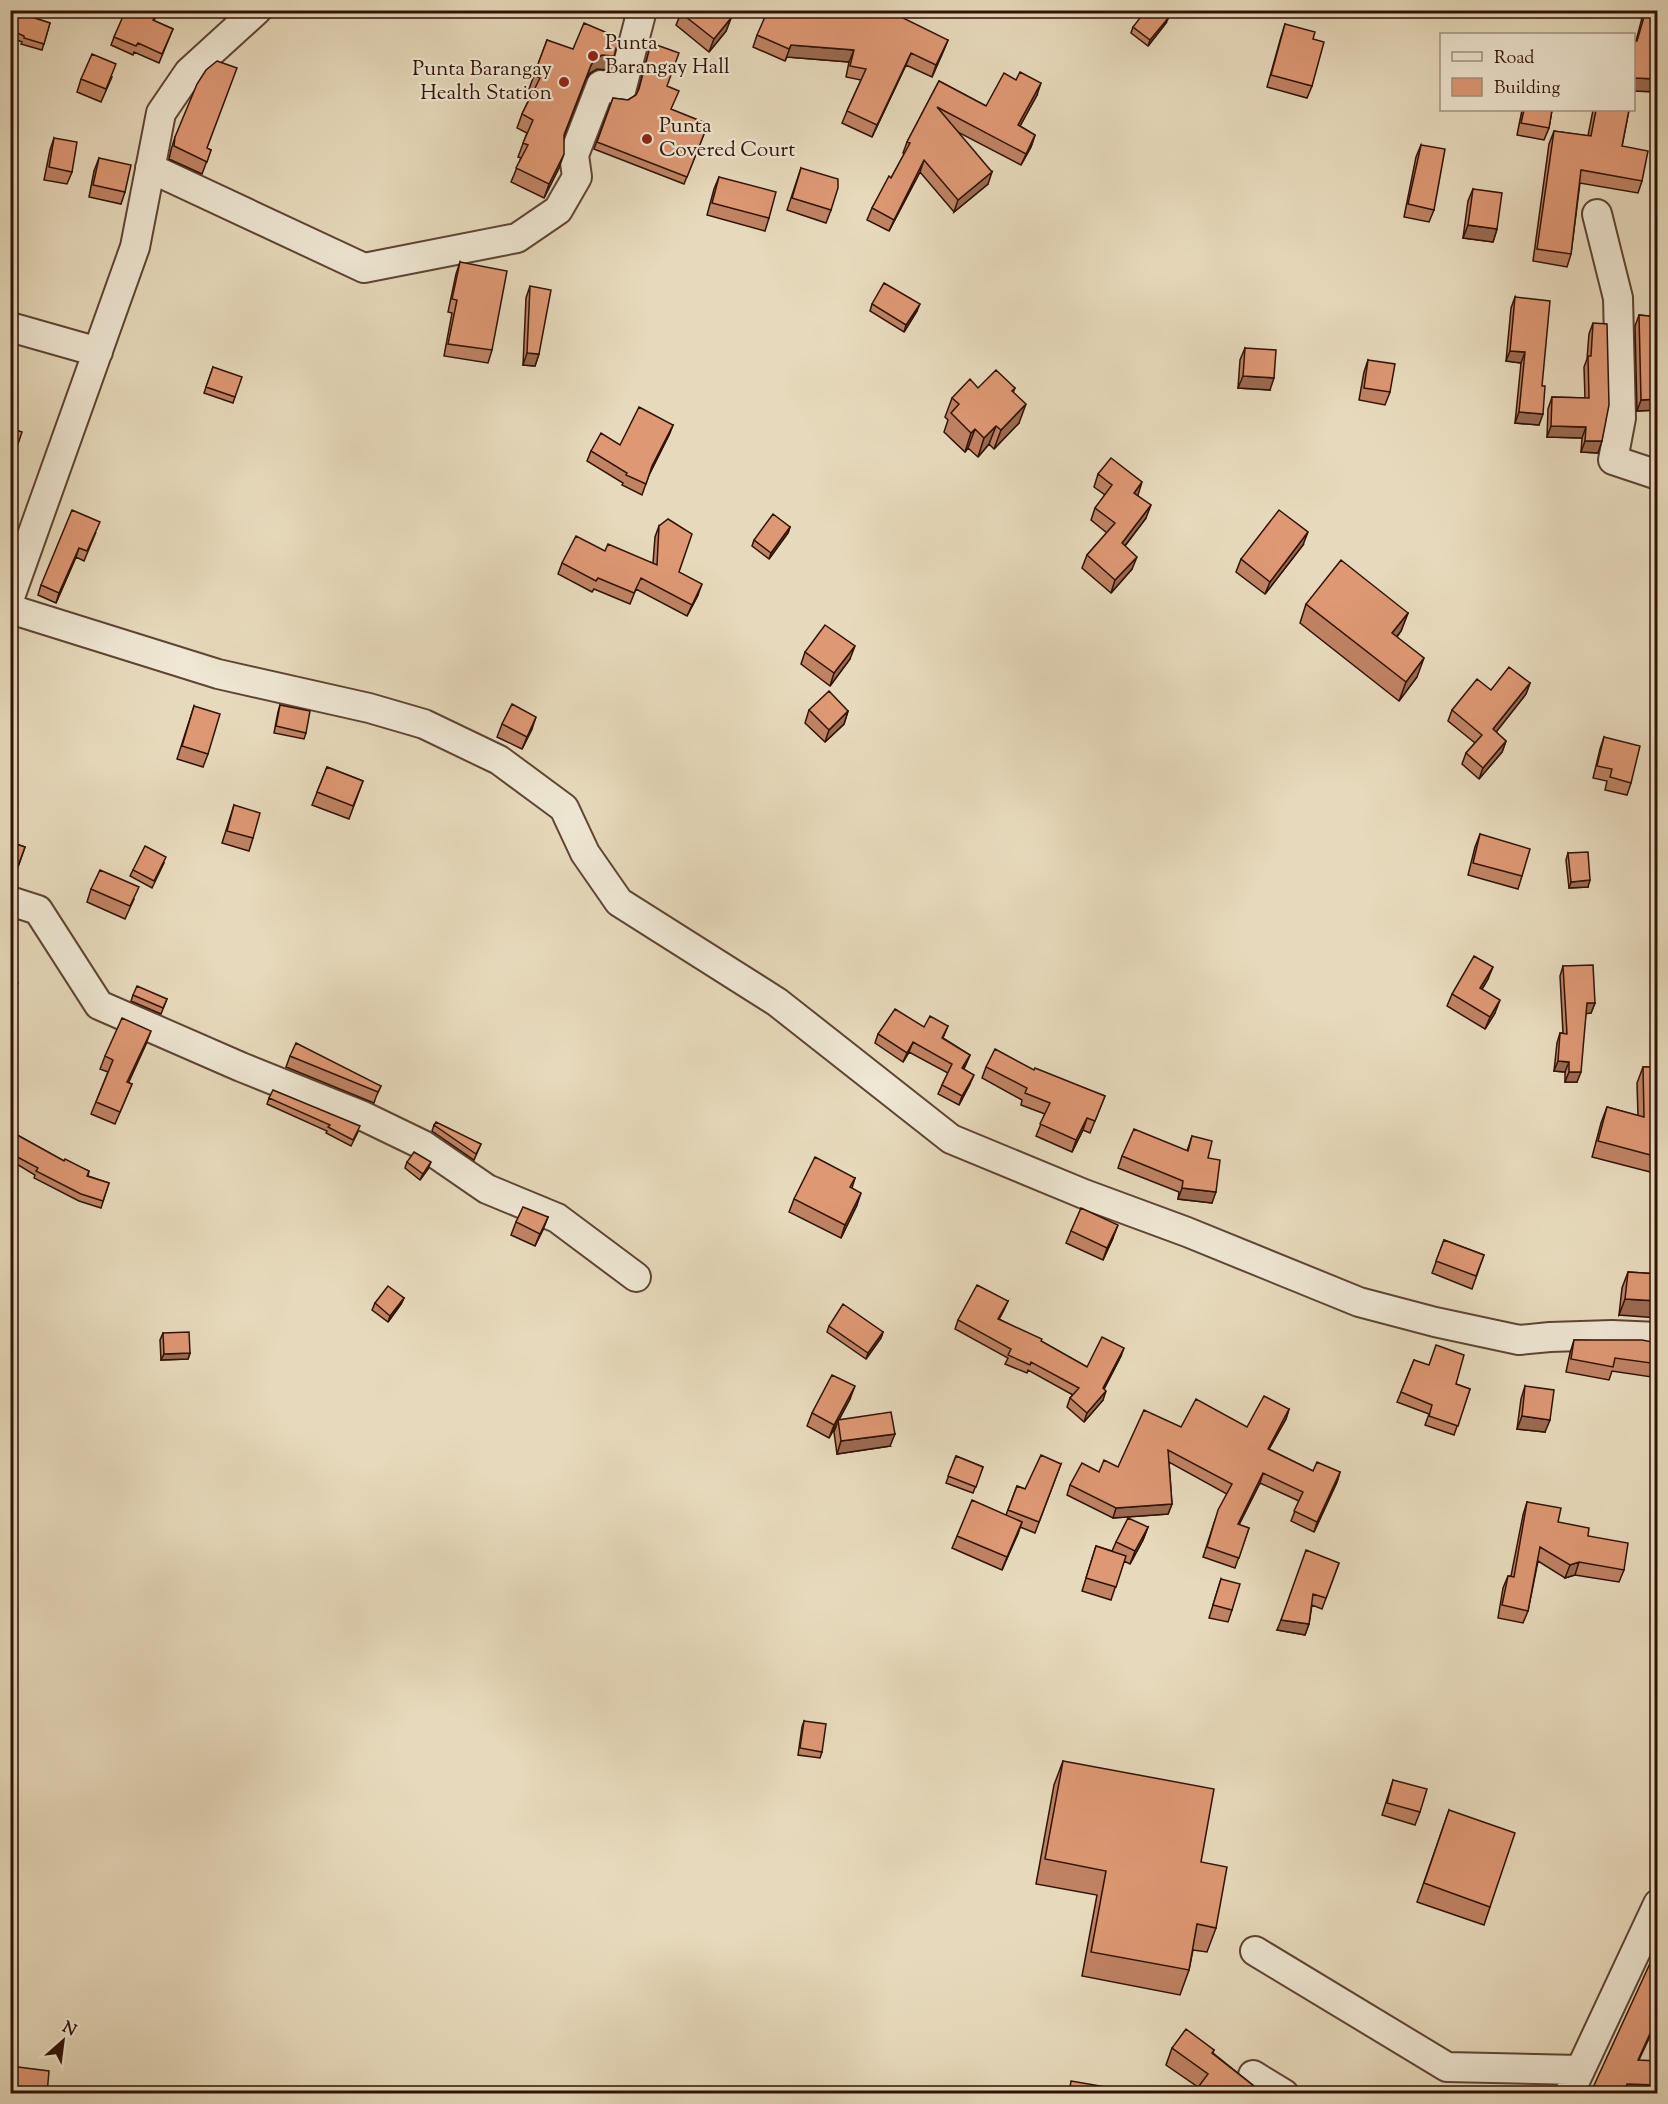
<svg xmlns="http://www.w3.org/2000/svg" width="1668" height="2104" viewBox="0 0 1668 2104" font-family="'Sorts Mill Goudy',serif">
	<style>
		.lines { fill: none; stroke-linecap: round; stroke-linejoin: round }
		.minor-casing { stroke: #5e4433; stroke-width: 32 }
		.minor { stroke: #efe7d3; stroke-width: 28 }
		.wall { fill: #bf8364; stroke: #301205; stroke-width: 1.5 }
		.shaded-wall { fill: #9b6a51; stroke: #301205; stroke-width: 1.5 }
		.building { fill: #de9874; stroke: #301205; stroke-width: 1.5 }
		.poi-dot { fill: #8f2418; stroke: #efe7d3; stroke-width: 2 }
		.labels { text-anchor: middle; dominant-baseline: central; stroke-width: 4.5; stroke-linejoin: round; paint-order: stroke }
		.poi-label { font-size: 21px; fill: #301205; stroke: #efe7d3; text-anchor: start }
	</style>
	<rect width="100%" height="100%" fill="#e7dabc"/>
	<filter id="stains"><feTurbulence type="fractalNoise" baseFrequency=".00333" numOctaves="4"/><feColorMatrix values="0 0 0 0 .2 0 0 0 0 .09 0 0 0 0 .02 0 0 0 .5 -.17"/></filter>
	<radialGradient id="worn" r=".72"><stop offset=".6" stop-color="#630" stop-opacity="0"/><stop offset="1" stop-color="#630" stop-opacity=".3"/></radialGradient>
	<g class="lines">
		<g class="minor-casing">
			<path id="minor" d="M150 168 364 268 517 238 558 210 577 177 574 155 601 85 621 91 642 10
				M1597 214 1618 298 1621 418 1613 460 1658 475
				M10 327 98 352
				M10 597 135 247 161 113 189 72 257 10
				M10 609 218 674 369 708 424 724 499 760 564 808 585 853 619 902 777 1002 951 1139 1084 1194 1187 1232 1359 1302 1435 1322 1519 1340 1550 1337 1612 1335 1658 1337
				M10 901 38 910 99 1005 241 1067 363 1116 423 1145 487 1189 557 1218 636 1277
				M1255 1951 1447 2067 1580 2070
				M1253 2075 1284 2094
				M1569 2094 1658 1904"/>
		</g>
		<use href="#minor" class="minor"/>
	</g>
	<path class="wall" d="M10 10 50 23 42 50 21 44 22 42 10 37Z
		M158 10 154 21 173 29 159 63 134 52 133 55 111 45 114 37 125 14Z
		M1607 10H1658V92L1634 91V41H1636L1642 18Z
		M681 13 731 18 726 31 709 52 676 25Z
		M830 15 948 40 943 52 932 77 906 65 872 137 842 123 847 111 861 80 846 77 849 62 787 57 785 61 753 47 757 35Z
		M1166 23 1148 46 1131 33 1133 27Z
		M1285 24 1313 39 1312 86 1307 98 1267 87 1281 37Z
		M547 40 609 70 597 69 590 73 586 79 564 136 559 168 544 198 511 182 521 158 518 157 527 133 517 128 522 114 533 91 529 89Z
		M651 43 667 86 671 110 708 124 684 184 594 149 613 98 628 100 636 95 638 91Z
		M112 77 101 102 77 92 81 79Z
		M939 81 986 106 1037 95 1020 126 1035 135 1031 147 1021 165 958 132 988 184 954 212 920 172 889 231 867 220 872 208 891 178 904 154 903 153 907 142Z
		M1522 110H1552L1549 128 1544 140 1517 135Z
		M1593 110H1629L1622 146 1642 181 1638 193 1580 183 1571 254 1567 267 1533 261 1549 144 1554 131 1588 136Z
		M175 137 211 150 202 174 169 159 171 150Z
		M54 138 72 172 67 184 44 180 50 150Z
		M1421 145 1434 210 1429 222 1404 217 1416 157Z
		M99 158 125 192 121 204 89 197 94 171Z
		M801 168 831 210 826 223 787 210Z
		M719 177 769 218 765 231 707 215 714 189Z
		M1473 189 1497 229 1493 242 1463 238 1468 201Z
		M1658 203V259H1655Z
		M460 262 492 350 488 363 444 356 452 313 448 312 456 274Z
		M530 286 539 354 535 366 523 365 526 298Z
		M1515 297 1539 425 1515 423 1521 363 1506 361 1511 308Z
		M872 304 917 311 904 332 870 311Z
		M1639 315 1658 317V410L1637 411 1635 326Z
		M1593 323 1598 453 1581 452 1582 438 1547 437 1548 409 1552 397 1585 398 1584 367 1587 359 1589 334Z
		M1245 348 1270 390 1238 388 1240 360Z
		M1368 360 1390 392 1385 405 1359 400 1364 372Z
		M213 367 235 397 233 403 204 393Z
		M978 388H1015L1013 393 1019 423 994 449 989 444 978 457 968 448 965 452 944 432 948 420 945 417 952 398Z
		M673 425 669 435 649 475 642 495 622 485 623 483 587 461 591 451 620 445Z
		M1098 474 1138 495 1146 518 1125 546 1132 569 1111 593 1082 568 1087 555 1107 533 1091 520 1095 508 1105 495 1094 487Z
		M659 526 679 572 698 595 687 616 636 589 630 604 594 589 592 592 558 574 562 563 605 551 653 563 655 537Z
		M790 527 788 533 769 559 752 546 754 540Z
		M96 532 84 561 76 557 56 603 38 595 41 585Z
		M1303 545 1265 594 1236 572 1241 559Z
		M1306 604 1408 613 1401 631 1397 637 1417 677 1399 701 1300 623Z
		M805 652 850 659 830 686 801 664Z
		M1530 683 1526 694 1496 732 1506 741 1502 752 1479 779 1462 764 1466 753 1475 743 1448 721 1452 710 1491 690Z
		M280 705 306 733 304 739 274 733 278 712Z
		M194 706 208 754 203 767 177 759Z
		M809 710 848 711 844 724 825 742 805 723Z
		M502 724 532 729 522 749 497 737Z
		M1604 737 1631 783 1627 795 1605 790 1607 781 1593 778 1600 749Z
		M327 767 363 781 349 819 312 805Z
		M234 805 253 838 249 851 222 843Z
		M1480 834 1522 876 1518 889 1468 875 1475 847Z
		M10 842 25 847 16 873 10 871Z
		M1568 853 1588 887 1569 888 1566 860Z
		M164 863 152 888 130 876 133 870Z
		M91 889 134 899 125 919 87 902Z
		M1563 966 1595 1003 1591 1013H1586L1577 1082H1565V1072L1554 1071 1557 1043 1560 1033H1563L1560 976Z
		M1488 979 1482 989 1495 1013 1485 1029 1447 1006 1452 994Z
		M133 995 167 999 161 1014 131 1001Z
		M948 1026 943 1038 970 1055 964 1069 970 1084 959 1105 938 1094 942 1085 948 1073 909 1052 903 1062 875 1043 878 1034 924 1027Z
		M146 1044 128 1083 132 1084 115 1124 91 1114 108 1072 100 1069 105 1056Z
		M290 1056 381 1086 376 1097 374 1103 286 1067Z
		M986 1067 1034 1070 1105 1096 1090 1133 1083 1130 1072 1152 1036 1136 1045 1114 1021 1105 1022 1100 982 1078Z
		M1643 1067H1658V1174L1592 1157 1601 1123 1607 1107 1638 1116 1637 1083Z
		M269 1098 358 1132 351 1146 326 1133 327 1131 267 1104Z
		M434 1125 481 1144 474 1160 432 1131Z
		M10 1131 64 1161 89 1171 88 1176 109 1183 101 1208 79 1201 34 1178 35 1175 10 1160Z
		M1192 1136 1208 1158 1212 1203 1178 1199 1179 1192 1118 1168 1122 1156 1187 1151Z
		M407 1162 428 1169 420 1180 405 1168Z
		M855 1178 852 1188 857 1205 841 1238 789 1212 794 1199Z
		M548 1217 535 1246 511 1235 516 1222Z
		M1071 1231 1113 1238 1103 1260 1066 1243Z
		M1444 1240 1484 1255 1472 1289 1432 1273Z
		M1628 1272 1658 1274 1619 1315 1622 1288Z
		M404 1298 401 1304 388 1322 372 1310 375 1303Z
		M1008 1301 999 1319 1041 1341 1087 1367 1121 1356 1104 1389 1103 1400 1084 1422 1067 1407 1070 1398 1073 1395 1028 1370 1027 1373 1005 1364 1008 1358 955 1329 958 1320Z
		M829 1326 883 1332 881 1338 866 1359 827 1332Z
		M163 1333 190 1353 188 1359 161 1360 160 1340Z
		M1574 1340 1658 1343V1378L1612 1371 1609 1380 1566 1372 1570 1353Z
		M1414 1360 1456 1384 1470 1389 1454 1435 1425 1425 1429 1414 1397 1402Z
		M1525 1386 1545 1432 1517 1429 1521 1399Z
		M850 1399 839 1420 890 1446 837 1454 834 1432 837 1424 829 1438 807 1426 812 1413Z
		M1289 1409 1286 1419 1269 1449 1313 1471 1340 1472 1337 1482 1314 1532 1291 1521 1299 1501 1260 1483 1239 1525 1249 1528 1235 1568 1203 1557 1215 1520 1227 1494 1169 1462 1172 1504 1168 1514 1113 1518 1067 1495 1070 1485 1099 1472 1118 1467 1181 1427H1247Z
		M956 1456 983 1467 973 1493 946 1483Z
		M1061 1464 1035 1533 1020 1527 1002 1570 952 1548 957 1536 1006 1515 1017 1486 1025 1489Z
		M1527 1502 1558 1522 1588 1536 1624 1570 1619 1582 1575 1575 1565 1578 1538 1561 1528 1611 1523 1623 1498 1618 1503 1588 1508 1576H1511L1523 1515Z
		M1148 1527 1143 1540 1130 1564 1124 1561 1111 1600 1082 1591 1096 1546 1112 1551 1116 1542Z
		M1339 1563 1322 1609 1312 1605 1309 1624 1305 1635 1277 1630Z
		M1221 1579 1232 1610 1228 1622 1209 1618Z
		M804 1721 822 1752 820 1758 798 1755 802 1727Z
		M1063 1761 1201 1862 1216 1928 1207 1952 1193 1950 1189 1970 1180 1995 1082 1976 1097 1895 1036 1884 1054 1785Z
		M1393 1780 1420 1812 1415 1825 1382 1815Z
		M1449 1810 1490 1907 1484 1925 1417 1902Z
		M1172 2048 1214 2050 1213 2053 1264 2094 1198 2087 1166 2065Z"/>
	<path class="shaded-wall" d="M1169 17 1166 23 1148 46 1150 40Z
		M731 18 726 31 709 52 714 39Z
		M948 40 943 52 932 77 936 65Z
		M791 45 854 50 849 62 787 57 785 61Z
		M911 53 906 65 872 137 877 125Z
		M602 55 614 56 609 70 597 69 590 73 586 79 591 65 595 59Z
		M1634 78 1658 79V92L1634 91Z
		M1041 83 1037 95 1014 137 1018 125Z
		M1035 135 1031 147 1021 165 1026 154Z
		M564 154 559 168 544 198 549 184Z
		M924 160 920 172 889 231 894 220Z
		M992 172 988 184 954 212 958 200Z
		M1468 225 1497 229 1493 242 1463 238Z
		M920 304 917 311 904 332 906 325Z
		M1510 351 1525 352 1521 363 1506 361Z
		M527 353 539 354 535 366 523 365Z
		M1243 376 1274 378 1270 390 1238 388Z
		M1658 399V410L1637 411 1641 400Z
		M1026 404 1019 423 994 449 1001 430Z
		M1519 412 1543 414 1539 425 1515 423Z
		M673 425 669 435 648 477 652 466Z
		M996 426 989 444 978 457 984 438Z
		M1551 426 1586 427 1582 438 1547 437Z
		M975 429 968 448 965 452 971 433Z
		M1585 441H1602L1598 453 1581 452Z
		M1142 482 1138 495 1130 505 1134 493Z
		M1151 505 1146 518 1117 556 1122 543Z
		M790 527 788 533 769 559 771 553Z
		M1308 532 1303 545 1265 594 1270 582Z
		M79 548 76 557 56 603 59 593Z
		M1137 557 1132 569 1111 593 1115 580Z
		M702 584 698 595 687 616 692 605Z
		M1408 613 1401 631 1385 651 1392 633Z
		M855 646 850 659 830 686 834 673Z
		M1424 658 1417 677 1399 701 1406 682Z
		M1530 683 1526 694 1489 741 1493 729Z
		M848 711 844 724 825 742 829 730Z
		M536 717 532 729 522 749 527 737Z
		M1506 741 1502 752 1479 779 1483 768Z
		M1590 880 1588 887 1569 888 1571 882Z
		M1493 967 1488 979 1475 1001 1480 988Z
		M1500 1000 1495 1013 1485 1029 1490 1017Z
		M1587 1003H1595L1591 1013 1583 1014Z
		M151 1031 146 1044 123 1095 127 1082Z
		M913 1042 909 1052 903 1062 907 1053Z
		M970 1055 966 1064 959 1077 962 1068Z
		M1558 1061 1569 1062 1565 1072 1554 1071Z
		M1569 1072H1581L1577 1082H1565Z
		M974 1075 970 1084 959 1105 962 1096Z
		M1087 1118 1083 1130 1072 1152 1076 1140Z
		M431 1162 428 1169 420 1180 423 1174Z
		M1182 1188 1216 1192 1212 1203 1178 1199Z
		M861 1193 857 1205 841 1238 845 1225Z
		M548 1217 543 1230 535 1246 540 1234Z
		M1118 1225 1113 1238 1103 1260 1107 1248Z
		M404 1298 401 1304 388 1322 390 1316Z
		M1625 1299 1658 1301V1318L1619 1315Z
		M1008 1301 1004 1310 995 1327 998 1319Z
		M883 1332 881 1338 866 1359 868 1353Z
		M1124 1348 1121 1356 1100 1397 1103 1388Z
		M190 1353 188 1359 161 1360 164 1354Z
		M855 1386 850 1399 829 1438 834 1425Z
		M1106 1391 1103 1400 1084 1422 1087 1413Z
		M1289 1409 1286 1419 1264 1458 1268 1449Z
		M1522 1416 1550 1420 1545 1432 1517 1429Z
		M895 1434 890 1446 837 1454 841 1441Z
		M1340 1472 1337 1482 1314 1532 1317 1522Z
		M1263 1473 1260 1483 1234 1534 1238 1524Z
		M1172 1504 1168 1514 1113 1518 1116 1508Z
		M1022 1522 1018 1534 1002 1570 1007 1557Z
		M1148 1527 1143 1540 1130 1564 1135 1551Z
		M1579 1562 1575 1575 1565 1578 1570 1565Z
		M1281 1620 1309 1624 1305 1635 1277 1630Z
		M1658 2016V2019L1632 2075 1638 2060Z
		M1627 2084 1658 2085V2094H1623Z"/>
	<path class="building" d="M10 10 50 23 44 44 24 38V36L10 30Z
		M127 10H157L153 20 173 29 162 54 138 43 136 46 114 37 124 14H125Z
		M683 10H721L731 18 714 39 681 13Z
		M768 10H821L830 15 832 10H887L948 40 936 65 911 53 877 125 847 111 866 69 850 66 854 50 791 45 789 49 757 35Z
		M1146 10H1161L1169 17 1150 40 1133 27Z
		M1646 10H1658V79L1634 78V82V41H1637Z
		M584 23 619 38 614 56 602 55 595 59 591 65 564 135V154L549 184 516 168 528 145 523 143 533 120 522 114 540 78 534 75 547 40 573 49Z
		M1285 24 1315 32 1313 39 1324 42 1312 86 1271 75Z
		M651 43 679 53 667 86 679 91 671 109 708 124 687 177 597 142 613 98 628 100 636 95 639 89Z
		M92 54 116 64 106 89 81 79Z
		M217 61 237 68 207 148 211 150 207 162 174 146 175 137 197 84 206 70Z
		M1020 72 1041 83 1018 125 1035 135 1026 154 937 107 992 172 958 200 924 160 894 220 872 208 889 176 891 178 910 143 907 142 939 81 986 106 1004 73 1016 80Z
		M1524 110H1552L1549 128 1521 123Z
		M1596 110H1629L1622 146 1648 151 1642 181 1581 170 1571 254 1537 249 1554 131 1591 136Z
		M54 138 77 142 72 172 49 167Z
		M1421 145 1445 149 1434 210 1408 204Z
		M99 158 131 165 125 192 93 185Z
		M801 168 838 179V188L831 210 792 198Z
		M719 177 776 192 769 218 712 203Z
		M1473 189 1502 193 1497 229 1468 225Z
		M460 262 507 271 492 350 448 344 457 300 452 299Z
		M884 283 920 304 906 325 872 304Z
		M530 286 551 290 539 354 527 353Z
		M1515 297 1550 301 1542 386H1545L1543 414 1519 412 1525 352 1510 351Z
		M1639 315 1658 317V399L1641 400Z
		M1593 323 1607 324 1609 405 1602 441H1585L1586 427 1551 426 1552 397 1589 398 1588 356H1591Z
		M1245 348 1276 350 1274 378 1243 376Z
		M1368 360 1395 364 1390 392 1364 388Z
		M213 367 242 377 235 397 206 387Z
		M996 370 1015 388 1012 391 1026 404 1001 430 996 426 984 438 975 429 971 433 951 413 959 404 952 398 970 379 978 388Z
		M639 407 673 425 652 466 646 484 626 475 627 473 591 451 601 433 620 445Z
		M10 428 22 432 10 468Z
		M1111 458 1142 482 1134 493 1151 505 1122 543 1137 557 1115 580 1087 555 1115 523 1095 508 1112 485 1098 474Z
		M72 510 100 522 87 551 79 548 59 593 41 585Z
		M1279 510 1308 532 1270 582 1241 559Z
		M773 514 790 527 771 553 754 540Z
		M668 519 692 534 679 572 702 584 692 605 641 578 634 593 598 578 596 581 562 563 576 536 605 551 608 544 657 565 659 526Z
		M1341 560 1408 613 1392 633 1424 658 1406 682 1306 604Z
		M825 625 855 646 834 673 805 652Z
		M1509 667 1530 683 1493 729 1506 741 1483 768 1466 753 1482 735 1452 710 1477 679 1491 690Z
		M829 691 848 711 829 730 809 710Z
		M512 704 536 717 527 737 502 724Z
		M280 705 310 711 306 733 276 726Z
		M194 706 220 714 208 754 182 746Z
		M1604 737 1640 746 1631 783 1610 777 1612 769 1597 766Z
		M327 767 363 781 353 806 317 792Z
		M234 805 260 813 253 838 227 831Z
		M1480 834 1530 849 1522 876 1473 863Z
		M10 842 25 847 18 866 10 864Z
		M145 846 166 857 154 881 133 870Z
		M1588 852 1590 880 1571 882 1568 853Z
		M100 870 139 887 130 906 91 889Z
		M1474 956 1493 967 1480 988 1500 1000 1490 1017 1452 994Z
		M1593 965 1595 1003H1587L1581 1072H1569V1062L1558 1061 1560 1033 1567 1034 1563 966Z
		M10 980 18 983 10 1006Z
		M137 986 167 999 163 1008 133 995Z
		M895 1009 924 1027 930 1016 948 1026 942 1038 970 1055 962 1068 974 1075 962 1096 942 1085 952 1064 913 1042 907 1053 878 1034Z
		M122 1018 151 1031 127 1082 132 1084 120 1112 96 1102 113 1060 105 1056Z
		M296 1043 381 1086 378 1092 290 1056Z
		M995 1049 1034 1070 1035 1068 1105 1096 1095 1121 1087 1118 1076 1140 1040 1124 1050 1103 1025 1093 1027 1088 986 1067Z
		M1643 1067H1658V1157L1598 1141 1607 1107 1644 1117Z
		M273 1090 360 1126 353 1140 328 1127 330 1125 269 1098Z
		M436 1122 481 1144 476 1154 434 1125Z
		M1134 1129 1188 1151 1192 1136 1212 1141 1208 1158 1220 1160 1216 1192 1182 1188 1183 1181 1122 1156Z
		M10 1131 64 1161 65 1159 89 1171 87 1176 109 1183 103 1201 81 1194 36 1171 38 1168 10 1153Z
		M414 1152 431 1162 423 1174 407 1162Z
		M815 1157 855 1178 850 1187 861 1193 845 1225 794 1199Z
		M523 1207 548 1217 540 1234 516 1222Z
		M1081 1208 1118 1225 1107 1248 1071 1231Z
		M1444 1240 1484 1255 1476 1276 1436 1261Z
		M1628 1272 1658 1274V1301L1625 1299Z
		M977 1285 1008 1301 998 1319 1042 1339 1041 1341 1087 1367 1102 1337 1124 1348 1103 1388 1106 1391 1087 1413 1070 1398 1079 1388 1031 1362 1030 1365 1008 1355 1011 1349 958 1320Z
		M388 1286 404 1298 390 1316 375 1303Z
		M843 1304 883 1332 868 1353 829 1326Z
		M189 1332 190 1353 164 1354 163 1333Z
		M1574 1340H1642L1658 1343V1364L1615 1358 1613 1367 1571 1359Z
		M1436 1345 1464 1355 1456 1384 1470 1389 1458 1426 1429 1416 1432 1405 1401 1392 1414 1360 1429 1365Z
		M832 1375 855 1386 834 1425 812 1413Z
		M1525 1386 1554 1390 1550 1420 1522 1416Z
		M1264 1396 1289 1409 1268 1449 1313 1471 1317 1462 1340 1472 1317 1522 1294 1511 1303 1492 1263 1473 1238 1524 1249 1528 1239 1558 1207 1547 1218 1510 1232 1484 1168 1450 1172 1504 1116 1508 1070 1485 1082 1463 1099 1472 1104 1460 1118 1467 1144 1410 1181 1427 1196 1399 1247 1427Z
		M891 1412 895 1434 841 1441 838 1420Z
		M1041 1455 1061 1464 1039 1522 1008 1510 1017 1486 1025 1489Z
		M956 1456 983 1467 976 1487 948 1476Z
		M972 1500 1022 1522 1007 1557 957 1536Z
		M1527 1502 1561 1508 1558 1522 1589 1528 1588 1536 1628 1543 1624 1570 1579 1562 1570 1565 1540 1547 1528 1611 1502 1605 1508 1576 1514 1577Z
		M1128 1518 1148 1527 1135 1551 1116 1542Z
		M1096 1546 1126 1556 1116 1587 1086 1578Z
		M1306 1550 1339 1563 1326 1598 1313 1594 1309 1624 1281 1620Z
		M1221 1579 1240 1584 1232 1610 1213 1605Z
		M804 1721 826 1724 822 1752 800 1748Z
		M1063 1761 1214 1789 1201 1862 1227 1867 1216 1928 1197 1924 1189 1970 1091 1952 1106 1871 1045 1859Z
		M1393 1780 1427 1789 1420 1812 1387 1803Z
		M1449 1810 1515 1833 1490 1907 1424 1883Z
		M1658 1946V2016L1638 2060 1658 2061V2085L1627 2084 1623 2094H1590Z
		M1186 2029 1214 2050 1212 2053 1264 2094H1193L1208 2074 1172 2048Z
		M10 2066 49 2071 47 2094H10Z
		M1071 2081 1118 2089 1117 2094H1069Z"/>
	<g class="poi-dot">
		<circle cx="593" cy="56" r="6"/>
		<circle cx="564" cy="82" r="6"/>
		<circle cx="647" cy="139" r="6"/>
	</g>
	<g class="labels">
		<g class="poi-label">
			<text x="605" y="44">Punta<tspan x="605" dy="24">Barangay Hall</tspan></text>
			<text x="552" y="70" text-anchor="end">Punta Barangay<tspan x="552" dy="24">Health Station</tspan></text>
			<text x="659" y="127">Punta<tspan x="659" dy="24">Covered Court</tspan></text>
		</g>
	</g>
	<rect width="1668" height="2104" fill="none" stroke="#e7dabc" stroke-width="36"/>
	<rect x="12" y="12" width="1644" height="2080" fill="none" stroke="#301205" stroke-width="3"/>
	<rect x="18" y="18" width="1632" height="2068" fill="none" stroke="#301205" stroke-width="1.5"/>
	<rect x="1440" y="33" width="195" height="78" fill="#efe7d3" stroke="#a39281" stroke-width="1.5"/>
	<rect x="1452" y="52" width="30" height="9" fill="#efe7d3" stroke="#a39281" stroke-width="1.5"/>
	<text x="1494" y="63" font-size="18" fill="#301205">Road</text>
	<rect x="1452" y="78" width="30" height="18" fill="#de9874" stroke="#a39281" stroke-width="1.5"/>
	<text x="1494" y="93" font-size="18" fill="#301205">Building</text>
	<g transform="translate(63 2041) rotate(28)" stroke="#efe7d3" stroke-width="4.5" paint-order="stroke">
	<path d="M0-4.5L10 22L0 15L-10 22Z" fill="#301205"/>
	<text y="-9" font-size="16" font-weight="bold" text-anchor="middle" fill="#301205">N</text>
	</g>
	<rect width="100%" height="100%" filter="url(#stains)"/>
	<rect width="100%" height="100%" fill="url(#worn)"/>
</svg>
